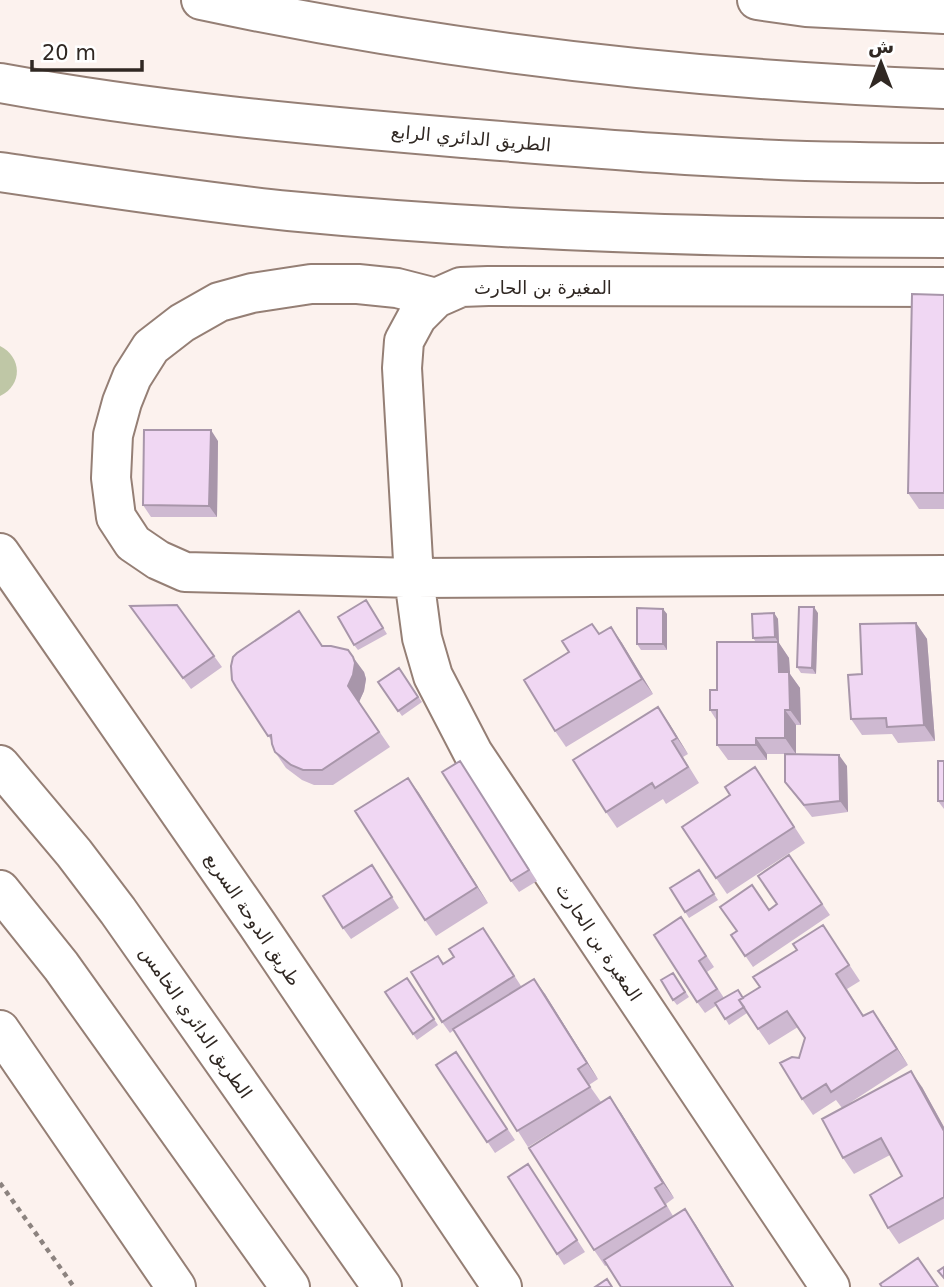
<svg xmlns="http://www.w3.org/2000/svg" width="944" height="1287" viewBox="0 0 944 1287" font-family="'DejaVu Sans','Noto Sans Arabic',sans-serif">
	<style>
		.green { fill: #bfc7a6 }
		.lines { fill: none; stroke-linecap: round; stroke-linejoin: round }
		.minor-casing { stroke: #957f75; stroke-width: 42 }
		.major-casing { stroke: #957f75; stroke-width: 42 }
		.highway-casing { stroke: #957f75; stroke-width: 42 }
		.path { stroke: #8c837f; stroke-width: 4.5; stroke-dasharray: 5 5; stroke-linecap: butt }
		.minor { stroke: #fff; stroke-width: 38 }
		.major { stroke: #fff; stroke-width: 38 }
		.highway { stroke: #fff; stroke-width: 38 }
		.wall { fill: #ceb9d1 }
		.shaded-wall { fill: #a896aa }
		.building { fill: #f0d7f3; stroke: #a896aa; stroke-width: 2 }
		.labels { text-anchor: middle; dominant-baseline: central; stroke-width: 7; stroke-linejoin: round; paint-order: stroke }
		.street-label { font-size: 18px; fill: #302823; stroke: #fff }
	</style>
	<rect width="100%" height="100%" fill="#fcf2ee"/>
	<path class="green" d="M0 346C22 357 23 385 0 396Z"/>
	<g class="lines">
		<g class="minor-casing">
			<path id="minor" d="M436 298 397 288 358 284H311L252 293 219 302 182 323 151 347 132 377 122 402 113 435 111 478 116 517 133 543 158 560 185 572 414 578 402 368 404 341 417 317 436 298 461 287 488 286 944 287
				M0 553 257 924 502 1287
				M0 1030 176 1287
				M830 1287 473 753 433 676 422 638 414 578 944 575"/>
		</g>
		<g class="major-casing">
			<path id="major" d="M201 0C445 52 694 80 944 89
				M757 0 806 7 944 14
				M0 83C153 111 308 125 463 138 577 147 692 157 806 161 852 162 898 163 944 163
				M0 172C96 186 192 201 289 211 506 232 725 238 944 238"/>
		</g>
		<g class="highway-casing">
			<path id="highway" d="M0 765 74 853 118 911 382 1287
				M0 890 61 966 290 1287"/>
		</g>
		<path class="path" d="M0 1183 74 1287"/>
		<use href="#minor" class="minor"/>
		<use href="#major" class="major"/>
		<use href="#highway" class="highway"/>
	</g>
	<path class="wall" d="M944 295V509H919L908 493Z
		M218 441 217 517H151L143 505Z
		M366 600 387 634 358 650 354 645Z
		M177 605 222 667 191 689 130 606Z
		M663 609 667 614V650H641L637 644Z
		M774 613 778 619 779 643 789 658 790 674 800 688 801 725H796V754H767V760H728L717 745V721L710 710 717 690 756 642 753 638Z
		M818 613 816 674 801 673 797 667Z
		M916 623 927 639 935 741 898 743 892 734 862 735 851 719 862 674Z
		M611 627 622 643 653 694 566 747 555 731 599 634Z
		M322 646 364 672 366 679 364 691 359 702 390 747 333 785H314L302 780 286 768 275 752 271 740 236 687Z
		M399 668 422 702 402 716 378 682Z
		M658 707 688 754 683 757 699 783 666 804 663 799 617 828 606 812Z
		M460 761 537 881 519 892 511 881Z
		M944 761V809L938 801Z
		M847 766 848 812 812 817 785 782Z
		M408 778 488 903 436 936 425 920Z
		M766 783 805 843 727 894 716 878Z
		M789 855 830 915 753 967 731 935 777 904Z
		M372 865 399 908 351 939 343 928Z
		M699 870 718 900 689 918 670 888Z
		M681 917 714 967 707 972 724 998 743 997 760 987 823 925 860 981 847 989 864 1016 884 1027 908 1065 842 1108 836 1100 813 1115 802 1099 799 1058 805 1038 798 1027 769 1045 747 1013 729 1025 717 1005 705 1013 697 1002Z
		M491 939 521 986 545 994 598 1079 589 1085 601 1102 528 1147 454 1030 450 1033 442 1022 444 963Z
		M673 973 689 997 677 1005 673 1000Z
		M407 978 438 1025 417 1040 385 992Z
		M456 1052 515 1140 495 1153 436 1065Z
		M922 1087 944 1127V1219L899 1244 888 1228 902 1176 890 1155 854 1174 843 1158Z
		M621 1113 674 1198 666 1204 673 1216 696 1225 605 1266 594 1250Z
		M528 1164 585 1252 564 1265 557 1254Z"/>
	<path class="shaded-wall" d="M211 430 218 441 217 517 209 506Z
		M814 607 818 613 816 674 812 668Z
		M663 609 667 614V650L663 644Z
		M774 613 778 619 779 643 789 658 790 674 800 688 801 725 790 710 779 672 778 642 775 637Z
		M916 623 927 639 935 741 924 725Z
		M611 627 622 643 653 694 642 679Z
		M353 657 364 672 366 679 364 691 359 702 390 747 348 686Z
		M658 707 669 723 688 754 677 738Z
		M785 710 796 725V754L785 738Z
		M756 738 767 754V760L756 745Z
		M839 755 847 766 848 812 840 801Z
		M408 778 419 793 488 903 477 887Z
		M534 979 545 994 598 1079 587 1063Z
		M873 1011 884 1027 908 1065 897 1049Z
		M911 1071 922 1087 944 1127V1131Z
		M610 1097 621 1113 674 1198 663 1183Z
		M685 1209 696 1225 734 1287H733Z"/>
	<path class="building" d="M912 294 944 295V493H908Z
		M144 430H211L209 506 143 505Z
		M366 600 383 628 354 645 338 617Z
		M177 605 214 656 183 678 130 606Z
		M799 607H814L812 668 797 667Z
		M637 608 663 609V644H637Z
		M299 611 322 646H331L348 650 353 657 355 663 353 675 348 686 379 732 322 770H303L291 765 275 752 272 744 271 735 268 736 236 687 232 680 231 666 233 657 237 653Z
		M774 613 775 637 753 638 752 614Z
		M916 623 924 725 887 727 886 718 851 719 848 675 862 674 860 624Z
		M592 624 599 634 611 627 642 679 555 731 524 680 569 652 562 641Z
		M717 642H778L779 672H789L790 710H785V738H756V745H717V710H710V690H717Z
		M399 668 418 697 398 711 378 682Z
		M658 707 677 738 672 741 688 767 655 788 652 783 606 812 573 760Z
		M785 754 839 755 840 801 804 805 785 782Z
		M460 761 529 870 511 881 442 772Z
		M938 761H944V801H938Z
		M755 767 794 827 716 878 682 827 730 795 725 787Z
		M408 778 477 887 425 920 355 811Z
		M789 855 822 904 745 956 731 935 737 931 720 907 752 885 769 910 777 904 758 876Z
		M372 865 392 897 343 928 323 896Z
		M699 870 714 894 685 912 670 888Z
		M681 917 706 956 699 961 717 989 697 1002 654 935Z
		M823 925 849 965 836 974 863 1016 873 1011 897 1049 831 1092 826 1084 802 1099 780 1063 792 1057 799 1058 805 1038 787 1011 758 1029 739 1000 760 987 753 977 797 950 793 944Z
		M483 928 514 976 442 1022 411 972 438 956 443 964 454 957 449 949Z
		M673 973 685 992 673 1000 661 980Z
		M407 978 434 1019 413 1034 385 992Z
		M534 979 587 1063 578 1069 590 1087 517 1131 453 1029Z
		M738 990 743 998 739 1000 744 1007 725 1019 715 1003Z
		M456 1052 507 1129 487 1142 436 1065Z
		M911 1071 944 1131V1197L888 1228 870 1195 902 1176 881 1138 843 1158 822 1119Z
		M610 1097 663 1183 655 1188 666 1206 594 1250 529 1148Z
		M528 1164 577 1240 557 1254 508 1177Z
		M685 1209 733 1287H621L604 1260Z
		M918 1258 938 1287H882L880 1284Z
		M944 1267V1278L938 1271Z
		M607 1279 612 1287H595Z"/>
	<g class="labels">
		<g class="street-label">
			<text transform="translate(471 138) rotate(5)">الطريق الدائري الرابع</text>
			<text x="543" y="287">المغيرة بن الحارث</text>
			<text transform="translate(253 919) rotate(56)">طريق الدوحة السريع</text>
			<text transform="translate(599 942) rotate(56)">المغيرة بن الحارث</text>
			<text transform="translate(196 1022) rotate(55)">الطريق الدائري الخامس</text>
		</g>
	</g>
	<g transform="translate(881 63)" stroke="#ffffff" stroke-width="5" paint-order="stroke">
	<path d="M0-5L12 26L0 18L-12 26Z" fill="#302823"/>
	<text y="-10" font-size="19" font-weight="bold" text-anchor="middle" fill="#302823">ش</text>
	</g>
	<path d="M32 60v10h110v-10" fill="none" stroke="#302823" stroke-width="3.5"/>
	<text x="42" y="60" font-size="21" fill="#302823" stroke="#ffffff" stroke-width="5" paint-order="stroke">20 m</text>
</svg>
